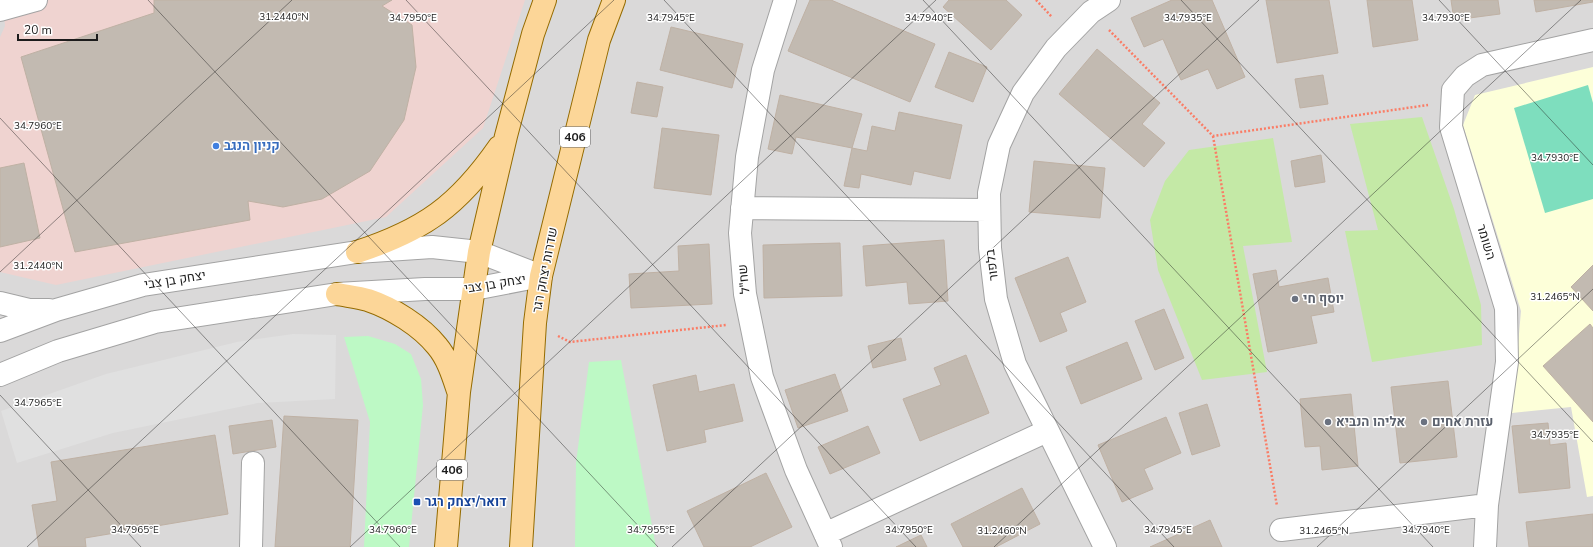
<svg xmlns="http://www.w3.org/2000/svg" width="1593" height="547" viewBox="0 0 1593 547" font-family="'Nunito Sans',Heebo,sans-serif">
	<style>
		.residential { fill: #dad9d9 }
		.commercial { fill: #efd3d0 }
		.education { fill: #fdffd9 }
		.grass { fill: #c4e9a6 }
		.park { fill: #bdf9c5 }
		.pitch { fill: #7edebe }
		.parking { fill: #e0e0e0 }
		.building { fill: #c2bab1; stroke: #bfb1a4 }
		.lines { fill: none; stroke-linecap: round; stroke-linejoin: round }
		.minor-casing { stroke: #a3a3a3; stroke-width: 24 }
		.major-casing { stroke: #946b00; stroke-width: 24 }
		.path { stroke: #fa7d66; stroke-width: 2.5; stroke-dasharray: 2 2; stroke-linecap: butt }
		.minor { stroke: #fff; stroke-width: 22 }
		.major { stroke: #fcd698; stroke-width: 22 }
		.ticks { fill: none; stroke: #1c1c1c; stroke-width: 1; stroke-opacity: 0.45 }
		.shop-dot { fill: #3f7fe0; stroke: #fff; stroke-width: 1.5 }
		.worship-dot { fill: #6b7280; stroke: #fff; stroke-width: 1.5 }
		.transit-dot { fill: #1a4fb4; stroke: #fff; stroke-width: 1.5 }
		.labels { text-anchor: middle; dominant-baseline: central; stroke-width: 3; stroke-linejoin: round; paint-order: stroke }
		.shield { fill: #fff; stroke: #606060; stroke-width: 1 }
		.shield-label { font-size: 12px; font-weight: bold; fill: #1c1c1c }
		.shop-label { font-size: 13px; font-weight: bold; fill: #366cbe; stroke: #fff; text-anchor: start }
		.street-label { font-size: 13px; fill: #1c1c1c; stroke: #fff }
		.worship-label { font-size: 13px; font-weight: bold; fill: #5b616d; stroke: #fff; text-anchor: start }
		.transit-label { font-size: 13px; font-weight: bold; fill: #164399; stroke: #fff; text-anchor: start }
		.ticks-label { font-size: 10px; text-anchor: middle; fill: #1c1c1c; stroke: #fff; stroke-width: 3; stroke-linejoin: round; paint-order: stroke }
	</style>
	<rect width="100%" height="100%" fill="#eeeae2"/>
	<path class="residential" d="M0 0H1593V547H0Z"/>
	<path class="commercial" d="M3 0H525L483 128 386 217 56 285 0 272V37L5 26Z"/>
	<path class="education" d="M1593 67V496L1587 497 1571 407 1512 413 1521 311 1463 125 1475 95Z"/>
	<path class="grass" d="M1422 117 1454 209 1481 305 1482 345 1372 362 1345 231 1378 230 1350 124Z
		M1273 138 1292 242 1243 246 1267 372 1202 380 1158 270 1150 220 1165 181 1189 150Z"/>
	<path class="park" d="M368 336 395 344 411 354 421 379 423 405 409 547H364L370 422 344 337Z
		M621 360 656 547H575L576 463 589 362Z"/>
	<path class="pitch" d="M1588 85 1593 103V199L1545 213 1514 108Z"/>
	<path class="parking" d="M293 334 336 335 335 399 258 403 113 433 17 463 1 411 106 374 237 342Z"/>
	<path class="building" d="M154 0H392L382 6 412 25 416 67 404 120 370 171 322 199 283 207 248 201 250 220 75 252 21 57 154 13Z
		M810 0H831L935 44 910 102 788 51Z
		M949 0H1006L1022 15 991 50 943 7Z
		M1172 0H1212L1245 77 1217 89 1208 69 1181 80 1163 39 1144 47 1131 18Z
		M1266 0H1329L1338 53 1277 63Z
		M1367 0H1412L1418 40 1373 47Z
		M1451 0H1498L1500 14 1454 20Z
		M1534 0H1593V2L1536 12Z
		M671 27 743 44 732 88 660 70Z
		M1097 49 1160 103 1142 124 1165 143 1144 167 1059 94Z
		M949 52 987 67 973 102 935 87Z
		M1323 75 1328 104 1300 108 1295 79Z
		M637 82 663 87 657 117 631 113Z
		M780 95 862 114 852 148 796 137 792 154 768 149Z
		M899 112 962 125 950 179 914 171 911 185 861 174 859 188 844 186 852 148 867 151 872 126 895 131Z
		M662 128 719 135 711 195 654 188Z
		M1321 155 1325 182 1295 187 1291 161Z
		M1034 161 1105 168 1100 218 1029 212Z
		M24 163 40 238 0 247V168Z
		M944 240 948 301 909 304 907 282 866 286 863 246Z
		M840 243 842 296 764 298 763 245Z
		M709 244 712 304 631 308 629 274 679 271 678 246Z
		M1068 257 1086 302 1060 313 1067 331 1040 342 1015 278Z
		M1593 265V311L1571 287Z
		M1276 270 1279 287 1328 278 1334 312 1311 316 1317 343 1268 352 1253 274Z
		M1164 309 1184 358 1155 370 1135 321Z
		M1590 324 1593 328V422L1543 366Z
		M901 338 906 360 873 368 868 346Z
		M1127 342 1142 379 1081 404 1066 367Z
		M966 355 989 413 920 441 903 399 941 385 934 368Z
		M835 374 848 411 798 428 785 390Z
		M696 375 699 392 734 384 743 421 704 430 706 442 667 451 653 385Z
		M1448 381 1457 457 1400 463 1391 387Z
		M1351 394 1358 466 1322 470 1320 446 1305 447 1300 399Z
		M1207 404 1220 446 1192 455 1179 413Z
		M284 416 358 420 350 547H275Z
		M1166 417 1181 453 1144 469 1153 489 1122 502 1098 445Z
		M272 420 276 447 233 454 229 426Z
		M1548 423 1550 445 1566 443 1570 488 1519 493 1512 426Z
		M868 426 880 453 830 474 818 447Z
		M215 435 228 514 85 538 86 547H39L32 505 57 501 51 462Z
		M766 473 792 527 750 547H704L687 511Z
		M1022 488 1040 524 996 547H963L951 524Z
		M1593 514V547H1529L1526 522Z
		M1210 520 1222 547H1150Z
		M921 535 927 547H896Z"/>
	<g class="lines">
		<g class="minor-casing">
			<path id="minor" d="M785 0 763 70 747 157 740 233 745 294 762 377 796 470 831 547
				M0 10 36 0
				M742 208 989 210
				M0 303 29 310H49
				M0 331 56 310 143 285 357 252 432 247 479 252 541 276
				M0 375 58 351 155 322 337 294 425 289H474L541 276
				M1281 530 1487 505
				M825 534 1047 431
				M251 547 253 463
				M1105 547 1015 364 996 299 990 248 989 193 999 145 1023 93 1056 48 1091 12 1109 0
				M1485 547 1487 505 1507 362 1506 308 1451 127 1453 90 1465 76 1482 65 1593 40"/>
		</g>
		<g class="major-casing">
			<path id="major" d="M357 252C424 230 458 206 499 147
				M337 294C347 296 358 297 368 300 392 308 421 326 437 346 448 359 453 376 458 391
				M446 547 459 392 479 252 506 136 533 34 545 0
				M521 547 535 323 541 276 599 40 614 0"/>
		</g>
		<path class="path" d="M1036 0 1052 17
			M1109 30 1213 136 1428 105
			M1213 136 1277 506
			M558 336 570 342 726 325"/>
		<use href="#minor" class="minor"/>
		<use href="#major" class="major"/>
	</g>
	<path class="ticks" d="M148 0 658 547M406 0 916 547M664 0 1174 547M923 0 1433 547M1181 0 1593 442M1439 0 1593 165M0 118 400 547M0 272 292 0M0 395 141 547M27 547 614 0M350 547 936 0M672 547 1259 0M994 547 1581 0M1317 547 1593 289"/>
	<circle class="shop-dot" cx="216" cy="146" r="4"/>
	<g class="worship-dot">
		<circle cx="1295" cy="299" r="4"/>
		<circle cx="1328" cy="422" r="4"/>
		<circle cx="1424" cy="422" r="4"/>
	</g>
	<rect class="transit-dot" x="413" y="498" width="8" height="8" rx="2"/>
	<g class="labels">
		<g class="shield">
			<rect x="560" y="127" width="30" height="20" rx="3"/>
			<rect x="437" y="460" width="30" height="20" rx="3"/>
		</g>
		<g class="shield-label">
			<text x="575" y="137">406</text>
			<text x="452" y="470">406</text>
		</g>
		<g class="shop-label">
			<text x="224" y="146">קניון הנגב</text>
		</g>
		<g class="street-label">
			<text transform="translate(1486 242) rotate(73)">השומר</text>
			<text transform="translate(992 265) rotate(-97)">בלפור</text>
			<text transform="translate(545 270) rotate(-79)">שדרות יצחק רגר</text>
			<text transform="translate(744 279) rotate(-96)">שח"ל</text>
			<text transform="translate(175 280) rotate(-9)">יצחק בן צבי</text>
			<text transform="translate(495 284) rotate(-9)">יצחק בן צבי</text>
		</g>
		<g class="worship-label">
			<text x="1303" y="299">יוסף חי</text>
			<text x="1336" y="422">אליהו הנביא</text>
			<text x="1432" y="422">עזרת אחים</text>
		</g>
		<g class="transit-label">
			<text x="425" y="502">דואר/יצחק רגר</text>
		</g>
	</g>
	<g class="ticks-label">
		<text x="284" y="20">31.2440°N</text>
		<text x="413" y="21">34.7950°E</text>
		<text x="671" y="21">34.7945°E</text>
		<text x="929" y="21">34.7940°E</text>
		<text x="1188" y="21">34.7935°E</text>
		<text x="1446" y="21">34.7930°E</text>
		<text x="38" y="129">34.7960°E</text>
		<text x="1555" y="161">34.7930°E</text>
		<text x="38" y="269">31.2440°N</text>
		<text x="1555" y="300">31.2465°N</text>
		<text x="38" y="406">34.7965°E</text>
		<text x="1555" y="438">34.7935°E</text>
		<text x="135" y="533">34.7965°E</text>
		<text x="393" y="533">34.7960°E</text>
		<text x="651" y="533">34.7955°E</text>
		<text x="909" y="533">34.7950°E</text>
		<text x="1168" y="533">34.7945°E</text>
		<text x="1426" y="533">34.7940°E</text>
		<text x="1002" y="534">31.2460°N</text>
		<text x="1324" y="534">31.2465°N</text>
	</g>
	<path d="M18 34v6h79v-6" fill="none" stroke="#1c1c1c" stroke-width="2"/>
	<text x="24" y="34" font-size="12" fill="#1c1c1c" stroke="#ffffff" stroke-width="3" paint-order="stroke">20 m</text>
</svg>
